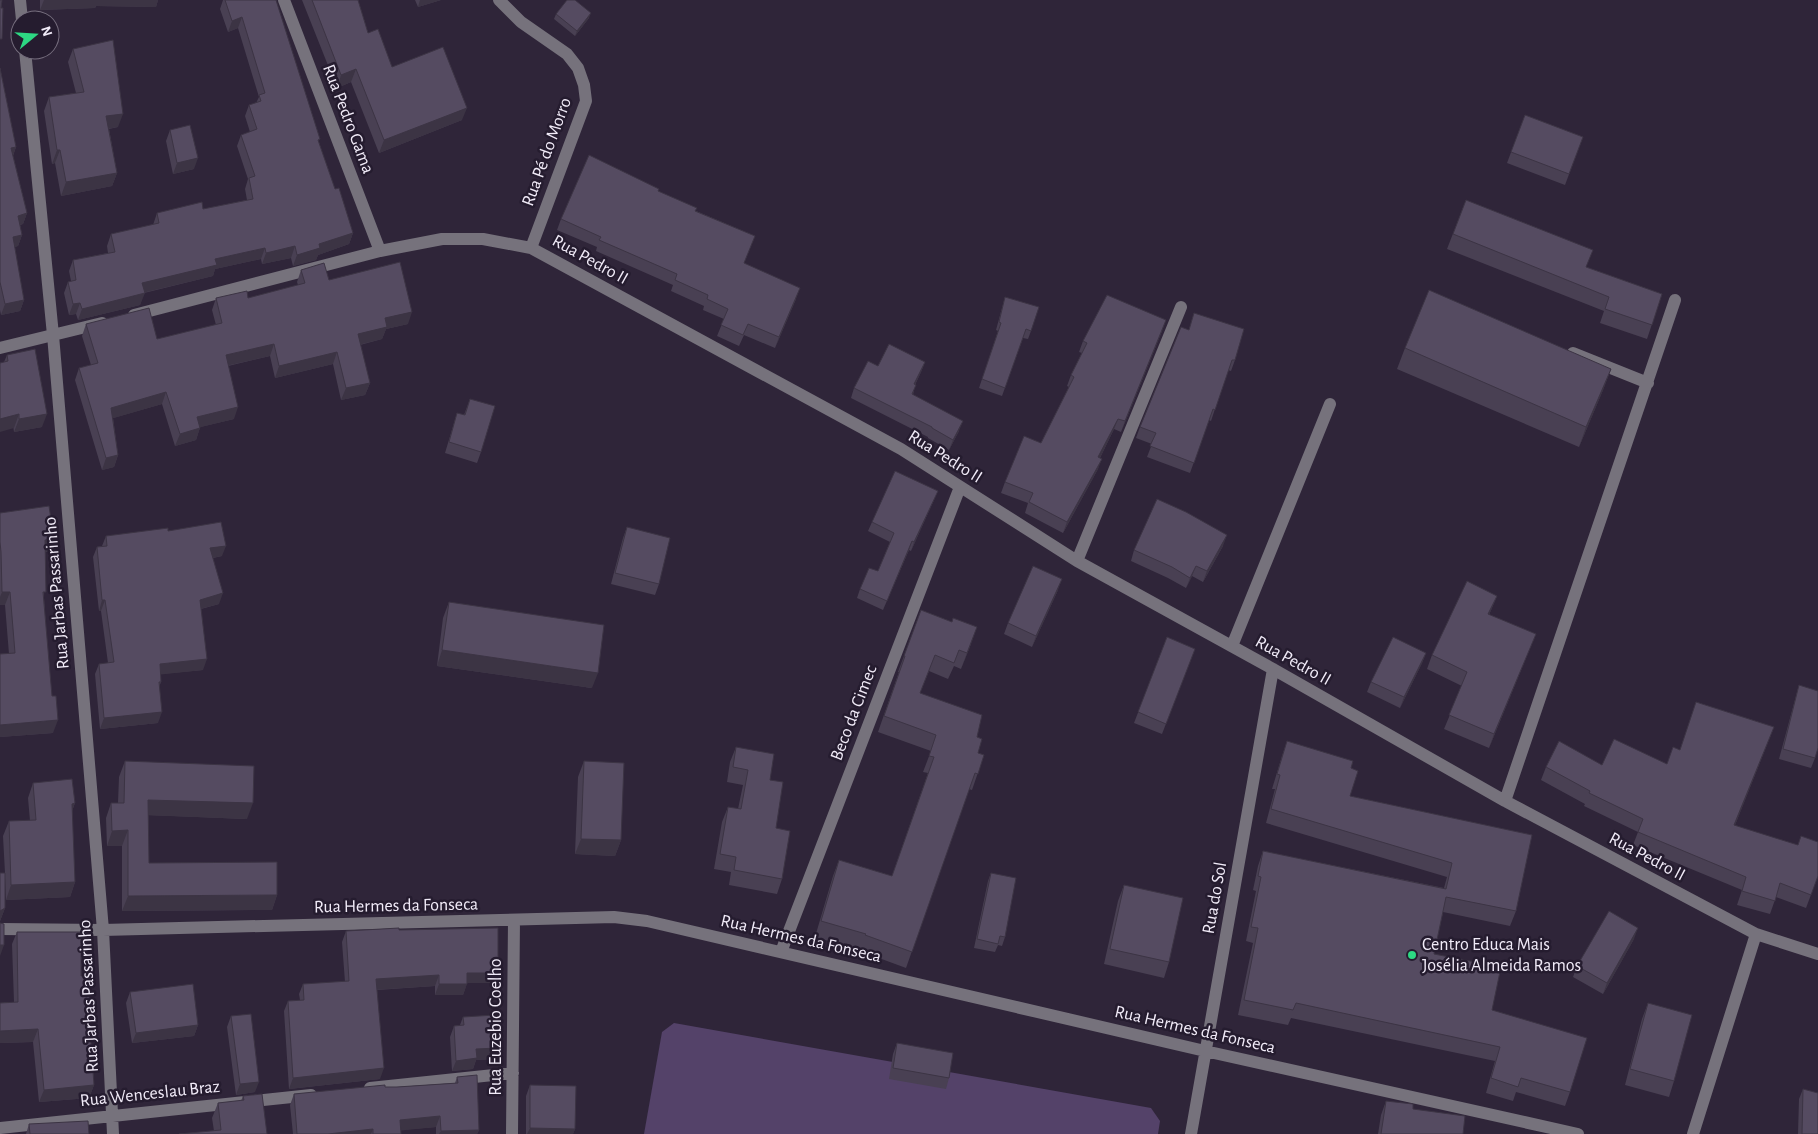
<svg xmlns="http://www.w3.org/2000/svg" width="1818" height="1134" viewBox="0 0 1818 1134" font-family="'Alegreya Sans',sans-serif">
	<style>
		.green { fill: #544269 }
		.lines { fill: none; stroke-linecap: round; stroke-linejoin: round }
		.minor { stroke: #76727c; stroke-width: 12 }
		.wall { fill: #494053 }
		.shaded-wall { fill: #3c3444 }
		.building { fill: #554b61; stroke: #3c3444 }
		.poi-dot { fill: #2dd883; stroke: #251c2f; stroke-width: 2 }
		.labels { text-anchor: middle; dominant-baseline: central; stroke-width: 5; stroke-linejoin: round; paint-order: stroke }
		.street-label { font-size: 18px; fill: #f1ebf8; stroke: #251c2f }
		.poi-label { font-size: 18px; fill: #f1ebf8; stroke: #251c2f; text-anchor: start }
	</style>
	<rect width="100%" height="100%" fill="#2f2539"/>
	<path class="green" d="M674 1023 1151 1108 1160 1121 1158 1134H644L662 1032Z"/>
	<g class="lines">
		<path class="minor" d="M20 0 22 20
			M284 0 380 251
			M499 0 521 22 567 54 578 68 584 85 586 101 531 248
			M25 50 53 335 103 930 113 1134
			M134 315 380 251 442 239H483L531 248 901 449 1077 561 1273 669 1505 801 1756 934 1818 954
			M0 348 102 323
			M1573 353 1648 383
			M1077 561 1181 307
			M1232 646 1330 404
			M1505 801 1675 300
			M0 929 103 930 614 917 647 921 1205 1051 1578 1134
			M781 952 960 487
			M370 1088 513 1073
			M0 1128 311 1095
			M512 1134 514 920
			M1191 1134 1273 669
			M1693 1134 1756 934"/>
	</g>
	<path class="wall" d="M40 0H158L156 7 96 6 95 8 40 10Z
		M223 0H276L319 143 335 189 353 233 349 244 318 255 316 260 293 266 291 258 262 264 261 259 215 269 213 276 144 293 140 305 78 320 76 314 69 315 64 293 68 282 71 281 69 271 73 260 108 253 107 246 111 234 153 225 157 213 203 209 247 200 245 189 248 179 237 146 241 135 250 132 245 116 249 105 256 103 259 97 238 28 228 32 220 9Z
		M302 0H358L368 33 392 67 462 120 379 153 351 82 337 88Z
		M415 0H441L418 7Z
		M556 14 589 18 575 36 554 19Z
		M73 49 118 127 109 129 117 173 112 186 61 196 55 163 52 164 44 111 49 97 76 93 68 62Z
		M0 68 16 147 13 156 27 213 23 224 20 225 22 235 18 246 14 247 24 300 20 311 1 315 0 310Z
		M1525 115 1583 137 1565 185 1507 163Z
		M170 130 194 169 173 174 166 141Z
		M658 191 696 211 755 236 744 263 796 299 775 348 744 335 739 346 717 336 724 319 703 310 704 306 671 291 673 285 596 251 597 247 557 230 561 219Z
		M1466 200 1586 267 1662 294 1647 339 1600 323 1604 311 1447 249Z
		M301 270 329 280 408 324 386 329 382 339 360 345 370 383 365 395 341 400 333 364 275 378 270 356 228 366 234 419 200 427 196 440 175 446 162 404 113 418 118 455 114 467 102 470 75 380 79 368 91 365 82 336 86 324 157 339 216 325 212 310 216 298H248L298 285 297 282Z
		M1005 297 1031 331 1028 339 1023 338 1002 396 979 388 998 331 996 330Z
		M1194 313 1235 360 1231 371 1228 370 1211 421 1209 420 1190 473 1147 457 1152 444 1136 438 1140 427 1189 330Z
		M1162 331 1121 432 1114 429 1100 458 1098 469 1063 533 1025 513 1028 503 1001 493 1005 482 1041 443 1069 387 1067 386 1071 375 1082 353 1079 352 1083 341Z
		M1405 348 1611 369 1603 390 1579 447 1397 369Z
		M7 355 42 427 14 432 4 362Z
		M925 362 921 372 915 385 913 395 959 431 949 450 928 438V437L851 398 854 388 878 366Z
		M470 399 481 452 477 463 445 453 457 413 464 415Z
		M938 491 911 551 909 550 883 610 857 598 860 589 878 571 890 542 868 531 872 522Z
		M0 513 49 551 45 552 44 598 53 733 0 737V654H9L5 605H0Z
		M627 527 659 584 655 595 611 584 623 538Z
		M168 531 222 556 213 558 219 604 201 609 203 670 161 674V682L159 687 158 723 100 729 95 674 99 664 108 663 101 611H99L93 557 97 547 102 546 106 536Z
		M1223 546 1203 582 1192 576 1186 588 1168 578 1131 561 1134 550Z
		M1058 590 1032 647 1004 634 1008 623Z
		M1497 596 1489 615 1536 634 1489 748 1444 729 1462 686 1427 669 1432 655Z
		M449 602 592 688 437 666 443 618Z
		M921 610 952 622 971 644 961 669 954 666 948 679 929 671 920 693 977 737 978 753 984 755 972 790 969 789 906 968 860 951V950L815 937 833 876 839 860 892 876 928 773 923 772 931 751 878 732 899 672H898Z
		M1167 637 1195 649 1162 734 1134 723Z
		M1426 653 1422 663 1400 708 1367 692 1371 682Z
		M1799 685 1815 758 1811 768 1779 759 1796 696Z
		M1696 702 1774 727 1735 825 1818 876 1806 908 1776 897 1770 914 1737 905 1742 890 1633 845 1638 832 1584 806 1585 804 1541 780 1546 767 1667 764 1680 750Z
		M1287 741 1351 768 1350 796 1532 835 1516 911 1510 926 1443 912 1434 954 1492 1010 1570 1092 1565 1106 1516 1092 1513 1101 1486 1093 1495 1061 1291 1018 1288 1025 1238 1015 1253 943 1246 941 1256 891 1253 890 1258 866 1263 851 1444 888 1447 877 1266 823 1275 789H1272L1282 756Z
		M736 747 770 780 782 879 777 894 729 885 731 872 714 869 722 822 728 807 738 809 743 785 727 782 730 762Z
		M125 761 247 819 148 815 149 863 277 895 272 910 122 911V846H107L106 818 111 803H118L119 777Z
		M584 761 621 840 615 856 575 854 578 777Z
		M33 783 75 803 72 811 75 882 70 897 6 900 5 878V908L0 921V873H5L3 836 9 821H30L28 798Z
		M991 873 1005 937 1002 946 998 945 995 952 974 948 988 881Z
		M1124 885 1169 962 1164 978 1104 964 1118 901Z
		M399 930 498 973 494 983H467L463 995H435V986L377 990 380 1079 289 1089 284 1011 288 1001 300 1000 299 994 303 984 345 982 342 942 346 931Z
		M17 932 81 976 88 1004 94 1085 89 1098 39 1102 33 1042 0 1043V1003L14 1002 12 944Z
		M1634 939 1603 994 1573 977 1577 966Z
		M130 992 198 1025 194 1036 132 1043 126 1003Z
		M1648 1003 1674 1081 1669 1097 1625 1085 1642 1019Z
		M231 1016 255 1092 236 1095 227 1027Z
		M463 1017 493 1059 476 1060 473 1069 452 1071 450 1037 454 1026 460 1025Z
		M897 1043 949 1078 946 1089 889 1079 893 1054Z
		M457 1077 479 1130 477 1134H436V1127L400 1130 401 1134H293L290 1105 294 1094 455 1083Z
		M530 1085 575 1129 573 1134H526V1096Z
		M1803 1089 1818 1134H1798L1799 1099Z
		M243 1096 267 1134 214 1131 212 1118 218 1103 241 1101Z
		M1386 1101 1413 1109 1463 1134H1378L1381 1115Z
		M29 1124 89 1134H26Z"/>
	<path class="shaded-wall" d="M44 0H158L156 7 96 6 95 8 40 10Z
		M420 0H441L418 7Z
		M591 13 589 18 575 36 577 31Z
		M242 17 238 28 228 32 232 21Z
		M356 69 351 82 337 88 341 75Z
		M467 108 462 120 379 153 384 140Z
		M123 114 118 127 101 130 106 116Z
		M16 147 12 158 11 148Z
		M57 150H60L55 163 52 164Z
		M198 158 194 169 173 174 177 163Z
		M117 173 112 186 61 196 66 182Z
		M27 213 23 224 14 226 18 216Z
		M353 233 349 244 318 255 316 260 293 266 297 255 319 244Z
		M22 235 18 246 9 248 13 237Z
		M295 246 291 258 262 264 266 253Z
		M265 248 261 259 215 269 213 276 138 294 142 283 215 259Z
		M800 288 796 299 775 348 779 337Z
		M145 293 140 305 78 320 82 309Z
		M24 300 20 311 1 315 5 304Z
		M80 303 76 314 69 315 73 304Z
		M412 312 408 324 386 329 382 339 354 346 358 334 385 318Z
		M1166 320 1162 331 1121 432 1125 421Z
		M274 344 270 356 221 367 226 355Z
		M337 352 333 364 275 378 279 366Z
		M925 362 921 372 910 394 914 384Z
		M1611 369 1603 390 1579 447 1586 427Z
		M370 383 365 395 341 400 346 388Z
		M166 392 162 404 107 420 111 408Z
		M238 407 234 419 193 429 197 417Z
		M19 414 14 428 0 432V419Z
		M47 414 42 427 14 432 19 419Z
		M1118 419 1114 429 1095 468 1098 457Z
		M963 421 959 431 949 450 953 440Z
		M200 428 196 440 175 446 180 434Z
		M118 455 114 467 102 470 106 458Z
		M1102 459 1098 469 1063 533 1067 522Z
		M938 491 934 500 911 551 914 542Z
		M1227 535 1223 546 1203 582 1207 571Z
		M54 539 49 551 40 553 45 540Z
		M912 541 909 550 883 610 887 601Z
		M226 546 222 556 206 559 210 548Z
		M1196 566 1192 576 1186 588 1190 578Z
		M1062 579 1058 590 1032 647 1036 636Z
		M2 592H10L5 605H0V597Z
		M223 593 219 604 196 610 200 600Z
		M1497 596 1491 610 1483 628 1488 614Z
		M102 600H105L101 611H99Z
		M977 627 971 644 961 669 967 653Z
		M1536 634 1530 648 1489 748 1494 734Z
		M442 650 598 673 592 688 437 666Z
		M1426 653 1422 663 1400 708 1404 697Z
		M207 659 203 670 156 675 160 664Z
		M162 712 158 723 100 729 104 718Z
		M58 720 53 733 0 737V725Z
		M1774 727 1769 740 1730 838 1734 825Z
		M148 800 253 803 247 819 143 815Z
		M75 803 69 818 72 804Z
		M128 830 122 846H107L112 831Z
		M581 839 621 840 615 856 575 854Z
		M75 882 70 897 6 900 11 885Z
		M277 895 272 910 122 911 128 896Z
		M5 908 0 921V911Z
		M1638 928 1634 939 1603 994 1607 983Z
		M0 945H4L0 956Z
		M467 973H498L494 983H463Z
		M439 975 435 986 372 990 376 979Z
		M439 984H467L463 995H435Z
		M198 1025 194 1036 132 1043 136 1033Z
		M38 1029 33 1042 0 1043V1031Z
		M497 1048 493 1059 476 1060 473 1069 452 1071 456 1061 476 1049Z
		M384 1068 380 1079 289 1089 293 1078Z
		M259 1082 255 1092 236 1095 240 1084Z
		M94 1085 89 1098 39 1102 44 1090Z
		M440 1116 436 1127 396 1131 400 1120Z
		M530 1128 575 1129 573 1134H527Z
		M373 1129 371 1134H328Z
		M479 1130 477 1134H439L441 1131Z"/>
	<path class="building" d="M0 0H2L1 8H3L2 39H0Z
		M225 0H276L320 139 318 140 335 189 339 188 353 233 319 244 320 248 297 255 295 246 266 253 265 248 215 259 217 265 142 283 145 293 82 309 80 303 73 304 68 282 76 280 73 260 115 252 111 234 159 223 157 213 202 202 203 209 253 199 249 178 255 176 241 135 257 129 249 105 261 101 259 95 265 93 242 17 232 21Z
		M312 0H358L368 33 378 29 392 67 443 47 467 108 384 140 356 69 341 75Z
		M567 0H575L591 13 577 31 556 14Z
		M113 40 123 114 106 116 117 173 66 182 60 150H57L49 97 84 92 73 49Z
		M0 68 16 147 11 148 27 213 18 216 22 235 13 237 24 300 5 304 0 282Z
		M1525 115 1583 137 1569 174 1511 152Z
		M190 125 198 158 177 163 170 130Z
		M589 155 659 189 658 191 697 208 695 211 755 236 744 263 800 288 779 337 748 324 743 335 721 325 728 309 707 299 708 295 675 280 677 274 599 240 601 237 561 219Z
		M1466 200 1593 250 1586 267 1662 294 1652 325 1605 309 1609 297 1453 234Z
		M400 262 412 312 385 318 387 327 358 334 370 383 346 388 337 352 279 366 274 344 226 355 238 407 197 417 200 428 180 434 166 392 111 408 118 455 106 458 79 368 98 363 86 324 149 308 157 339 222 323 216 298 247 291 248 298 305 283 301 270 324 263 329 280Z
		M1429 290 1611 369 1586 427 1405 348Z
		M1107 295 1166 320 1125 421 1118 419 1098 457 1102 459 1067 522 1029 502 1033 493 1005 482 1024 436 1041 443 1074 377 1071 375 1087 343 1083 341Z
		M1005 297 1039 307 1031 331 1026 329 1005 388 982 379 1001 323 999 322Z
		M1194 313 1244 329 1235 360H1232L1215 410 1213 409 1194 463 1150 446 1156 433 1140 427 1181 327 1189 330Z
		M889 344 925 362 914 384 916 385 912 394 963 421 953 440 932 428V427L854 388 868 361 878 366Z
		M35 349 47 414 19 419V414L0 419V363L8 361 7 355Z
		M470 399 495 406 481 452 449 442 457 413 465 415Z
		M895 471 938 491 914 542 912 541 887 601 860 589 869 568 878 571 894 533 872 522Z
		M1157 499 1186 512 1227 535 1207 571 1196 566 1190 578 1172 567 1134 550Z
		M49 506 54 539 45 540 46 592H43L52 696H56L58 720 0 725V654L15 653 10 592H2L1 552 0 542V513Z
		M221 522 226 546 210 548 223 593 200 600 207 659 160 664 161 682H159L162 712 104 718 99 664 114 662 105 600H102L97 547 107 546 106 536 168 528V531Z
		M627 527 670 538 659 584 615 573Z
		M1033 566 1062 579 1036 636 1008 623Z
		M1467 581 1497 596 1488 614 1536 634 1494 734 1449 715 1467 672 1432 655Z
		M449 602 604 625 598 673 442 650Z
		M921 610 952 622 953 618 977 627 967 653 959 650 954 663 935 655 920 693 982 715 977 737 982 739 978 753 984 755 978 774 975 773 912 952 865 935 866 934 821 921 839 860 892 876 934 757 929 756 936 735 884 716 905 656H904Z
		M1167 637 1195 649 1166 724 1138 712Z
		M1393 637 1426 653 1404 697 1371 682Z
		M1799 685 1818 691V748L1815 758 1783 749Z
		M1696 702 1774 727 1734 825 1798 845 1801 836 1818 842V876L1811 895 1780 883 1775 901 1742 891 1746 877 1638 832 1643 819 1589 793 1590 791 1546 767 1559 741 1602 765 1614 739 1667 764 1673 747 1680 750Z
		M1287 741 1353 761 1351 768 1358 771 1350 796 1532 835 1516 911 1446 897 1434 954 1501 967 1492 1010 1587 1038 1570 1092 1521 1078 1518 1087 1491 1078 1500 1047 1296 1003 1293 1010 1244 1000 1258 928 1251 927 1261 877 1258 876 1263 851 1446 889 1452 863 1271 809 1280 775 1277 774Z
		M736 747 774 754 770 780 783 782 776 828 790 831 782 879 734 870 736 857 720 854 728 807 741 809 748 770 733 767Z
		M125 761 254 766 253 803 148 800 149 863 277 862V895L128 896V830L112 831 111 803H124Z
		M584 761 624 763 621 840 581 839Z
		M72 779 75 803 72 804 75 882 11 885 9 821 36 820 33 783Z
		M0 873H5V908L0 911Z
		M991 873 1016 878 1005 937 1000 936 998 944 977 939Z
		M1124 885 1183 898 1169 962 1110 949Z
		M1609 911 1638 928 1607 983 1577 966Z
		M0 923 4 924V945H0Z
		M399 928V930L498 928V973H467V984H439V975L376 979 384 1068 293 1078 288 1001 304 1000 303 984 349 981 346 931Z
		M17 932H81V976H89V1000H88L94 1085 44 1090 38 1029 0 1031V1003L18 1002Z
		M193 984 198 1025 136 1033 130 992Z
		M1648 1003 1692 1015 1674 1081 1630 1069Z
		M251 1014 259 1082 240 1084 231 1016Z
		M495 1015 497 1048 476 1049 477 1058 456 1061 454 1026 464 1025 463 1017Z
		M897 1043 953 1053 949 1078 893 1068Z
		M477 1075 479 1130 441 1131 440 1116 400 1120 401 1134H373V1129L328 1134H297L294 1094 385 1085V1087H397L458 1083 457 1077Z
		M530 1085 576 1086 575 1129 530 1128Z
		M1803 1089 1818 1093V1134H1802Z
		M262 1094 267 1134H179L221 1130 218 1103 244 1100 243 1096Z
		M1386 1101 1413 1104V1109L1465 1116 1463 1134H1381Z
		M88 1121 89 1134H30L29 1124Z"/>
	<circle class="poi-dot" cx="1412" cy="955" r="5"/>
	<g class="labels">
		<g class="street-label">
			<text transform="translate(348 119) rotate(69)">Rua Pedro Gama</text>
			<text transform="translate(547 152) rotate(-70)">Rua Pé do Morro</text>
			<text transform="translate(590 260) rotate(29)">Rua Pedro II</text>
			<text transform="translate(945 457) rotate(32)">Rua Pedro II</text>
			<text transform="translate(57 593) rotate(-95)">Rua Jarbas Passarinho</text>
			<text transform="translate(1293 661) rotate(29)">Rua Pedro II</text>
			<text transform="translate(854 713) rotate(-69)">Beco da Cimec</text>
			<text transform="translate(1647 857) rotate(28)">Rua Pedro II</text>
			<text transform="translate(1215 898) rotate(-80)">Rua do Sol</text>
			<text transform="translate(396 906) rotate(-1)">Rua Hermes da Fonseca</text>
			<text transform="translate(801 939) rotate(13)">Rua Hermes da Fonseca</text>
			<text transform="translate(89 996) rotate(-93)">Rua Jarbas Passarinho</text>
			<text transform="translate(496 1027) rotate(-90)">Rua Euzebio Coelho</text>
			<text transform="translate(1195 1030) rotate(13)">Rua Hermes da Fonseca</text>
			<text transform="translate(150 1094) rotate(-6)">Rua Wenceslau Braz</text>
		</g>
		<g class="poi-label">
			<text x="1422" y="945">Centro Educa Mais<tspan x="1422" dy="21">Josélia Almeida Ramos</tspan></text>
		</g>
	</g>
	<g transform="translate(35 35) rotate(72)"><circle r="24" fill="#251c2f" stroke="#776f7f"/>
	<path d="M0-4L9 19L0 12L-9 19Z" fill="#2dd883"/>
	<text y="-8" font-size="14" font-weight="bold" text-anchor="middle" fill="#f1ebf8">N</text>
	</g>
</svg>
